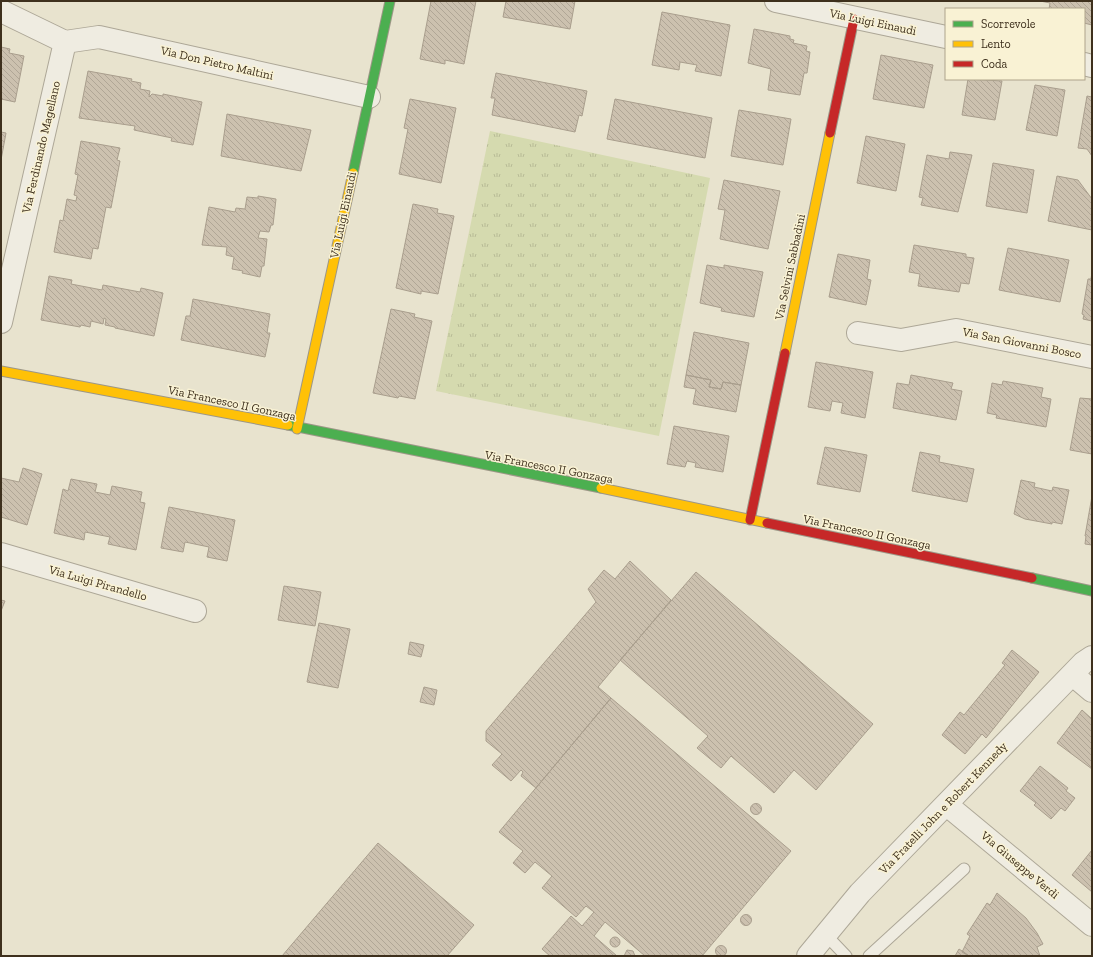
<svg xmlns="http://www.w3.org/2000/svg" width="1093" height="957" viewBox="0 0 1093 957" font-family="'Zilla Slab',serif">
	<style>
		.park { fill: url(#park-tufts) }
		.building { fill: url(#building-back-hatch); stroke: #a99e8d }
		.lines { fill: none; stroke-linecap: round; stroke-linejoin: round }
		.lane-casing { stroke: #ada797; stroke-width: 13 }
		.street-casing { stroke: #ada797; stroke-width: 24 }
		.fast-casing { stroke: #9d9787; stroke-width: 11 }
		.slow-casing { stroke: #9d9787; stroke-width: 11 }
		.jam-casing { stroke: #9d9787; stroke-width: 11 }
		.lane { stroke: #efece1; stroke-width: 11 }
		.street { stroke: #efece1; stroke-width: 22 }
		.fast { stroke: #4caf50; stroke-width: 9 }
		.slow { stroke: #ffc107; stroke-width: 9 }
		.jam { stroke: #c62828; stroke-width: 9 }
		.labels { text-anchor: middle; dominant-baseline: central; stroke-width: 3; stroke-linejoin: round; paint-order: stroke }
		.street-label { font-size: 12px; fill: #3e301d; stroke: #f9f2d4 }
	</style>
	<defs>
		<pattern id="park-tufts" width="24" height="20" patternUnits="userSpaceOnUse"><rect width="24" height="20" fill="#d5daaf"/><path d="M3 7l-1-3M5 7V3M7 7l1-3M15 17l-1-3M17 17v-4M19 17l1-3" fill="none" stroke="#b8bb96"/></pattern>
		<pattern id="building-back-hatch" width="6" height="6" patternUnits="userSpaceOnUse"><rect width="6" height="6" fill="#ccc1af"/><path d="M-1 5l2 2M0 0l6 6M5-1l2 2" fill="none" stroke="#b0a696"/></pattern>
	</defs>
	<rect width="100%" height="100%" fill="#e8e3ce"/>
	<path class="park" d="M490 131 710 178 659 436 436 391Z"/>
	<path class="building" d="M431 1H476L464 64 445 60V64L420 59Z
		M506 1H575L570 29 503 17Z
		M1040 1H1092V25L1084 23V9H1049L1050 3Z
		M662 12 730 25 721 76 695 71 697 65 680 62 679 70 652 65Z
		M754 29 790 36V39L794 40 793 43 807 46 806 51 810 52 807 73H804L800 95 768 90 771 69 748 63Z
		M1 47 10 49 9 53 24 56 15 102 1 99Z
		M881 55 933 65 924 108 873 99Z
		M88 71 132 79 131 81 141 83 140 89 150 91 149 97 152 94 163 96V94L202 102 193 145 171 141 172 138 134 130 135 126 79 118Z
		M496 73 587 91 582 116 579 115 575 132 492 115 495 98H491Z
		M968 79 1002 81 995 120 962 115Z
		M1035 85 1065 90 1057 136 1026 130Z
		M1087 96 1092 97V156L1087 149 1078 148Z
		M410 99 456 108 441 183 399 174 408 129 404 128Z
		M615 99 712 118 705 158 607 139Z
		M739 110 791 119 783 165 731 156Z
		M227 114 311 130 301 171 221 156Z
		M1 132 6 133 1 160Z
		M866 136 905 144 896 191 857 183Z
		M81 141 120 148 117 160 120 161 111 208 106 207 98 249 93 248 91 259 54 252 60 220 63 221 67 199 76 201 77 196 74 195 78 175 75 174Z
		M950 152 972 155 958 212 921 205 923 198 919 197 927 155 949 159Z
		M993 163 1034 170 1027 213 986 206Z
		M1057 176 1078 180 1092 199V230L1048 221Z
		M724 180 780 191 768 249 720 239 725 210 718 209Z
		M258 196 276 199 273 225H271L269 232 260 231 258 238 267 239 264 266H262L260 277 242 273 243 271 232 269 234 257 226 255 227 247 202 245 209 207 235 212 236 208 245 209 247 197 258 198Z
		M413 204 438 209 437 213 454 216 438 294 421 291V294L396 288Z
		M914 245 966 254V257L974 258 969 284 961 283 959 292 918 286 920 274 909 272Z
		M1008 248 1069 260 1060 302 999 290Z
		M838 254 870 260 867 279 871 280 866 305 829 297Z
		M707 265 724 268V265L763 272 754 317 721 311 722 308 700 303Z
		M1092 272V321L1083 319 1084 315 1082 314 1088 279H1091Z
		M49 276 72 280 71 284 102 290 103 285 140 292 141 288 163 293 154 336 115 328V327L105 325 106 319 104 318 103 324 91 321 90 327 81 325 80 327 41 320Z
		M193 299 270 314 267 333H270L265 357 181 340 186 316H190Z
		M391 309 415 314 414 317 432 321 415 399 399 396 398 398 373 393Z
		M694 332 749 343 741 385 723 382 721 389 709 387 711 380 686 375Z
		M816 362 873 372 865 418 841 413 843 403 832 401 830 411 808 407Z
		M686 375 711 380 709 387 721 389 723 382 741 385 736 412 693 404 696 389 684 387Z
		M911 375 953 383 951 389 962 391 956 420 893 408 897 383 909 385Z
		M1003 381 1043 388 1041 397 1051 399 1046 427 996 418 997 415 987 413 992 383 1002 385Z
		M1080 398 1092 399V454L1070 450Z
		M674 426 729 436 723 472 695 467 696 463 687 461 685 467 667 464Z
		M825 447 867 455 860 492 817 484Z
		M920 452 940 456 939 462 974 469 967 502 912 491Z
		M23 468 42 474 27 525 1 517V478L19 482Z
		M71 479 97 484 95 492 110 495 112 486 142 492 140 502 145 503 136 550 108 544 110 537 85 532 84 540 54 533 63 489 68 491Z
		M1021 480 1035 483 1034 487 1052 491 1053 487 1069 490 1062 524 1052 522V524L1025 519 1014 514Z
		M1092 496V545L1085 544 1086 536H1085Z
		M169 507 235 520 227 561 207 557 209 547 185 542 183 552 161 548Z
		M630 561 671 600 598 687 611 698 536 788 521 776 523 772 521 770 511 781 492 765 502 754 486 741V731L596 602 588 589 604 570 615 579Z
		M696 572 873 724 816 790 794 770 774 793 731 756 721 768 697 748 708 736 620 660Z
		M284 586 321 592 315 626 278 620Z
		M1 600 5 601 1 611Z
		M319 623 350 629 338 688 307 682Z
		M410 642 424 645 421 657 408 654Z
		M1012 650 1039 672 986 738 982 734 965 754 942 735 960 712 964 715 1005 665 1002 663Z
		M424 687 437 690 434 705 420 702Z
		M611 698 791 851 702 956H645L605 922 594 936 617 956H550L542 949 571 916 582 926 594 912 586 906 576 917 542 888 552 876 535 862 525 873 513 863 523 851 499 832Z
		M1082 710 1092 719V769L1057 743Z
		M1040 766 1068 788 1066 791 1075 798 1065 811 1061 808 1051 819 1034 805 1036 803 1020 791Z
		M750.5 809a5.5 5.5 0 1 1 11 0a5.5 5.5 0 1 1-11 0Z
		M378 843 474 925 447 956H282Z
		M1092 850V892L1072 875Z
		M997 893 1026 918 1037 933 1043 944 1037 947 1040 956H969L962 952 970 936 967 934 987 903 990 905Z
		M740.5 920a5.5 5.5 0 1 1 11 0a5.5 5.5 0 1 1-11 0Z
		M610 942a5 5 0 1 1 10 0a5 5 0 1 1-10 0Z
		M715.5 951a5.5 5.5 0 1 1 11 0a5.5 5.5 0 1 1-11 0Z
		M959 949 968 955 969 956H955Z
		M627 950 633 951 635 956H624Z"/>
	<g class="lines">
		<g class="lane-casing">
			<path id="lane" d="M825 934 846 956
				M869 956 964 869"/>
		</g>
		<g class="street-casing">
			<path id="street" d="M776 1 946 37
				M1 11 65 42
				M65 42 99 37 369 97
				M1084 64 1092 66
				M1 322 65 42
				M858 333 901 340 956 330 1092 357
				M1 554 195 611
				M1073 675 1092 691
				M947 805 1092 925
				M808 956 860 893 1083 663 1092 657"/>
		</g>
		<g class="fast-casing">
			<path id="fast" d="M353 173 390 1
				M288 425 601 488
				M1032 578 1092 591"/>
		</g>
		<g class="slow-casing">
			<path id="slow" d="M785 353 830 133
				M1 371 288 425
				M297 429 353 173
				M601 488 767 523"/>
		</g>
		<g class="jam-casing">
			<path id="jam" d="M830 133 854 19
				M750 520 785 353
				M767 523 1032 578"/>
		</g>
		<use href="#lane" class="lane"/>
		<use href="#street" class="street"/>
		<use href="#fast" class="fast"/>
		<use href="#slow" class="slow"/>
		<use href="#jam" class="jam"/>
	</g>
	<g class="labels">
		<g class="street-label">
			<text transform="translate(873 22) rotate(12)">Via Luigi Einaudi</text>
			<text transform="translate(217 63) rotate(13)">Via Don Pietro Maltini</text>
			<text transform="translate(41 147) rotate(-77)">Via Ferdinando Magellano</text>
			<text transform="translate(343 215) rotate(-78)">Via Luigi Einaudi</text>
			<text transform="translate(790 267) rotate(-78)">Via Selvini Sabbadini</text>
			<text transform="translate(1022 343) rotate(11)">Via San Giovanni Bosco</text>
			<text transform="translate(232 403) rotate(12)">Via Francesco II Gonzaga</text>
			<text transform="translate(549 467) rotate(11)">Via Francesco II Gonzaga</text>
			<text transform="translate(867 532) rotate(12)">Via Francesco II Gonzaga</text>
			<text transform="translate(98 583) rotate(16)">Via Luigi Pirandello</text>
			<text transform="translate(943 808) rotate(-46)">Via Fratelli John e Robert Kennedy</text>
			<text transform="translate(1020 865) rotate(40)">Via Giuseppe Verdi</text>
		</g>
	</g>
	<rect width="1093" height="957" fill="none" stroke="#3e301d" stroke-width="4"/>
	<rect x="945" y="8" width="140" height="72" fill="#f9f2d4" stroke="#aea48b"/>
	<rect x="953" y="21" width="20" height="6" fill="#4caf50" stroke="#aea48b"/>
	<text x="981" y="28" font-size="12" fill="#3e301d">Scorrevole</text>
	<rect x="953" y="41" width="20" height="6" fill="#ffc107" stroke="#aea48b"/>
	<text x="981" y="48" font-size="12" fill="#3e301d">Lento</text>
	<rect x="953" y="61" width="20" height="6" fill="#c62828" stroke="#aea48b"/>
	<text x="981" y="68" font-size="12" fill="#3e301d">Coda</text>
</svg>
